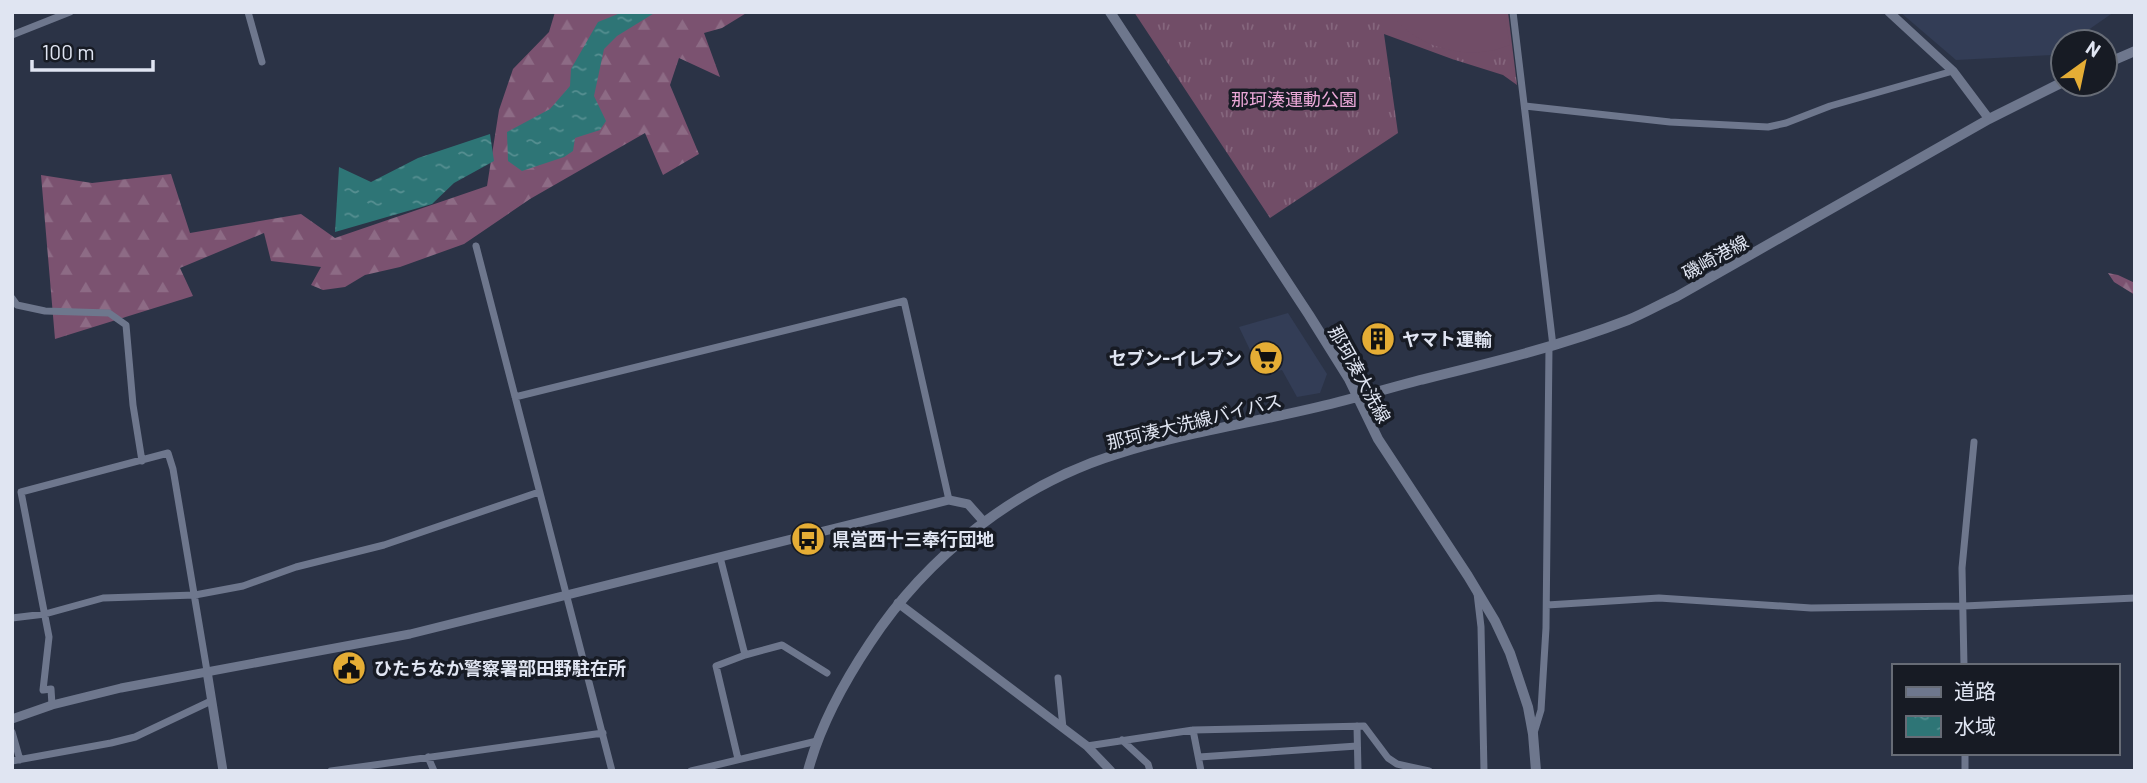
<svg xmlns="http://www.w3.org/2000/svg" width="2147" height="783" viewBox="0 0 2147 783" font-family="Barlow,'Noto Sans JP',sans-serif">
	<style>
		.built { fill: #333d56 }
		.grass { fill: url(#grass-tufts) }
		.forest { fill: url(#forest-firs) }
		.pitch { fill: #714d67 }
		.water { fill: url(#water-ripples) }
		.lines { fill: none; stroke-linecap: round; stroke-linejoin: round }
		.minor { stroke: #6e778d; stroke-width: 7 }
		.tertiary { stroke: #6e778d; stroke-width: 9 }
		.secondary { stroke: #6e778d; stroke-width: 10 }
		.labels { text-anchor: middle; dominant-baseline: central; stroke-width: 7; stroke-linejoin: round; paint-order: stroke }
		.park-label { font-size: 18px; fill: #eba8d8; stroke: #171b24 }
		.street-label { font-size: 18px; fill: #e0e5f2; stroke: #171b24 }
		.poi-label { font-size: 18px; font-weight: bold; fill: #e0e5f2; stroke: #171b24; text-anchor: start }
	</style>
	<defs>
		<pattern id="grass-tufts" width="24" height="20" patternUnits="userSpaceOnUse" patternTransform="scale(1.75)"><rect width="24" height="20" fill="#714d67"/><path d="M3 7l-1-3M5 7V3M7 7l1-3M15 17l-1-3M17 17v-4M19 17l1-3" fill="none" stroke="#85667d"/></pattern>
		<pattern id="forest-firs" width="22" height="20" patternUnits="userSpaceOnUse" patternTransform="scale(1.75)"><rect width="22" height="20" fill="#7b5270"/><path d="M5 1l3.5 6h-7zM16 11l3.5 6h-7z" fill="#8d6b85"/></pattern>
		<pattern id="water-ripples" width="26" height="14" patternUnits="userSpaceOnUse" patternTransform="scale(1.75)"><rect width="26" height="14" fill="#2e7576"/><path d="M2 4q2-2 4 0t4 0M15 11q2-2 4 0t4 0" fill="none" stroke="#568f91"/></pattern>
	</defs>
	<rect width="100%" height="100%" fill="#2b3346"/>
	<path class="built" d="M1900 12H2114L2071 42H2063V48L2053 55 1956 60Z
		M1288 313 1327 374 1320 393 1297 397 1282 370 1262 375 1239 327Z"/>
	<path class="grass" d="M1134 12H1508L1517 85 1503 75 1452 59 1384 34 1398 133 1270 218Z"/>
	<path class="forest" d="M555 12H748L722 28 704 33 720 77 679 58 670 85 699 154 663 175 645 133 530 199 464 244 400 267 365 275 345 287 323 290 311 285 321 267 271 261 264 233 180 268 193 296 55 339 41 175 92 183 171 174 190 233 301 214 335 238 487 186 499 110 513 69 549 32Z
		M2108 273 2118 275 2135 283V295L2114 282Z"/>
	<path class="pitch" d="M1391 12H1504L1510 45C1503 47 1496 50 1489 51 1455 57 1409 43 1391 12Z"/>
	<path class="water" d="M623 12H656L617 36 604 49 594 96 606 121 600 130 575 138 573 151 564 157 522 171 508 161 507 132 550 109 570 86 571 69 598 22Z
		M490 134 494 161 454 183 432 204 335 232 339 167 371 182 418 158Z"/>
	<g class="lines">
		<path class="minor" d="M248 12 262 62
			M1513 12 1553 346
			M12 35 70 12
			M1525 106 1670 122 1768 127 1786 123 1830 106 1953 71
			M476 246 612 771
			M12 298 17 305 45 311 109 313 126 325 133 405 142 461
			M515 397 904 301 949 500
			M720 557 745 655 716 666 738 759
			M1477 593 1481 627 1484 771
			M1547 605 1659 598 1811 608 1964 606 2135 598
			M12 618 45 614 103 598 195 595 243 586 296 567 384 545 539 492
			M745 655 782 645 827 673
			M1964 666 1962 568 1974 442
			M1058 678 1063 728
			M52 705 51 689 43 690 49 637 21 492 168 453 173 469 207 671
			M1357 726 1358 771
			M1193 730 1201 771
			M12 732 20 760
			M1534 733 1541 710 1546 628 1549 347
			M1122 740 1148 764 1150 771
			M1087 746 1193 730 1364 726 1388 758 1397 764 1429 771
			M1965 753V771
			M428 757 434 771
			M1199 757 1357 746
			M12 761 111 743 135 737 211 701
			M331 771 603 733
			M691 771 817 741"/>
		<path class="tertiary" d="M1889 12 1953 71 1989 119
			M898 603 1087 746 1111 771
			M207 671 223 771
			M12 719 52 705 121 688 410 634 949 500 968 504 984 522"/>
		<path class="secondary" d="M1110 12 1309 315 1349 379 1378 439 1468 576 1495 621 1510 653 1528 707 1533 734 1536 771
			M2105 64 2135 51
			M808 771C820 725 844 682 870 643 927 556 1017 485 1117 454 1183 433 1251 423 1318 407 1352 399 1386 389 1420 380 1490 363 1561 346 1628 320 1645 313 1660 304 1676 297L1989 119 2063 82"/>
	</g>
	<defs>
		<g id="building-disc" transform="scale(1.75)"><circle r="9.5" fill="#e5ad35" stroke="#171b24"/><path d="M-4-6H4V6H1V3H-1V6H-4ZM-2.5-4.3h1.7v1.8h-1.7ZM.8-4.3h1.7v1.8H.8ZM-2.5-1h1.7V.8h-1.7ZM.8-1h1.7V.8H.8Z" fill="#111"/></g>
		<g id="supermarket-disc" transform="scale(1.75)"><circle r="9.5" fill="#e5ad35" stroke="#171b24"/><path d="M-6-5.5h2.5l.6 2H6L4.5 2H-2.5L-4.4-4H-6ZM-1.5 3.2a1.3 1.3 0 1 0 .1 0ZM3 3.2a1.3 1.3 0 1 0 .1 0Z" fill="#111"/></g>
		<g id="bus-disc" transform="scale(1.75)"><circle r="9.5" fill="#e5ad35" stroke="#171b24"/><path d="M-5-6H5V4H4V6H2V4H-2V6H-4V4H-5ZM-3.5-4V0h7V-4ZM-3.5 1.2v1.5H-2V1.2ZM2 1.2v1.5H3.5V1.2Z" fill="#111"/></g>
		<g id="civic-disc" transform="scale(1.75)"><circle r="9.5" fill="#e5ad35" stroke="#171b24"/><path d="M-.6-6.5H3V-4.5H.6V-3L4-1V1h2V6H-6V1h2V-1L-.6-3ZM-1.2 2.5V6h2.4V2.5Z" fill="#111"/></g>
	</defs>
	<g fill-rule="evenodd">
		<use href="#building-disc" x="1378" y="339"/>
		<use href="#supermarket-disc" x="1266" y="358"/>
		<use href="#bus-disc" x="808" y="539"/>
		<use href="#civic-disc" x="349" y="668"/>
	</g>
	<g class="labels">
		<g class="park-label">
			<text x="1294" y="99">那珂湊運動公園</text>
		</g>
		<g class="street-label">
			<text transform="translate(1715 257) rotate(-29)">磯崎港線</text>
			<text transform="translate(1360 374) rotate(61)">那珂湊大洗線</text>
			<text transform="translate(1194 421) rotate(-14)">那珂湊大洗線バイパス</text>
		</g>
		<g class="poi-label">
			<text x="1402" y="339">ヤマト運輸</text>
			<text x="1242" y="358" text-anchor="end">セブン-イレブン</text>
			<text x="832" y="539">県営西十三奉行団地</text>
			<text x="374" y="668">ひたちなか警察署部田野駐在所</text>
		</g>
	</g>
	<rect width="2147" height="783" fill="none" stroke="#e0e5f2" stroke-width="28"/>
	<rect x="1892" y="664" width="228" height="91" fill="#171b24" stroke="#676c76" stroke-width="2"/>
	<rect x="1906" y="687" width="35" height="10" fill="#6e778d" stroke="#676c76" stroke-width="2"/>
	<text x="1954" y="699" font-size="21" fill="#e0e5f2">道路</text>
	<rect x="1906" y="716" width="35" height="21" fill="url(#water-ripples)" stroke="#676c76" stroke-width="2"/>
	<text x="1954" y="734" font-size="21" fill="#e0e5f2">水域</text>
	<g transform="translate(2084 63) rotate(33)"><circle r="33" fill="#171b24" stroke="#676c76" stroke-width="2"/>
	<path d="M0-5L12 26L0 18L-12 26Z" fill="#e5ad35"/>
	<text y="-10" font-size="19" font-weight="bold" text-anchor="middle" fill="#e0e5f2">N</text>
	</g>
	<path d="M32 60v10h121v-10" fill="none" stroke="#e0e5f2" stroke-width="3.5"/>
	<text x="42" y="60" font-size="21" fill="#e0e5f2" stroke="#171b24" stroke-width="5" paint-order="stroke">100 m</text>
</svg>
